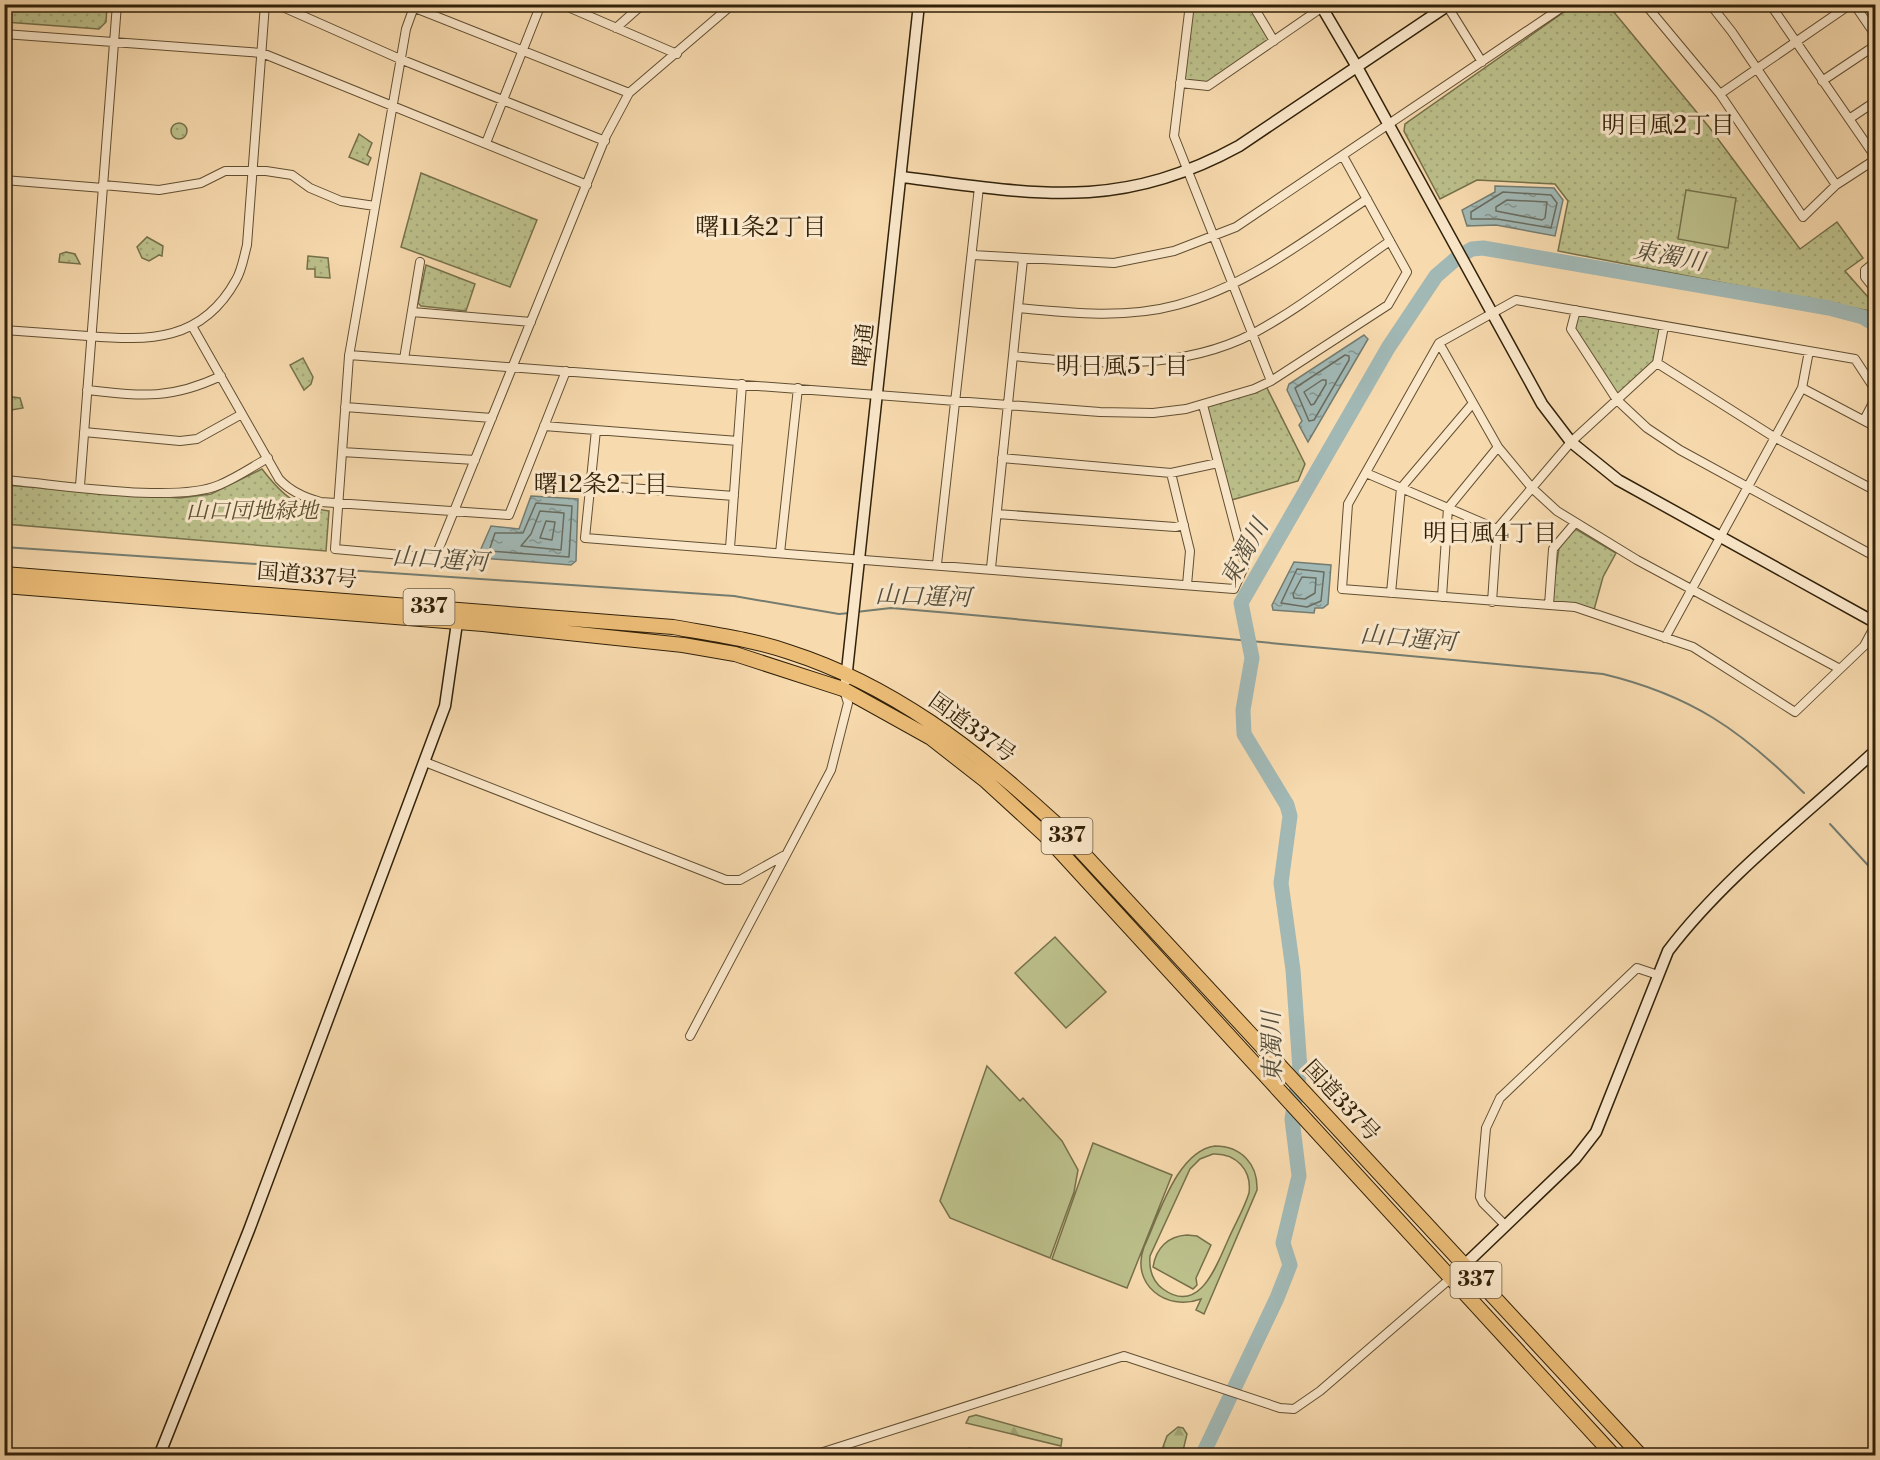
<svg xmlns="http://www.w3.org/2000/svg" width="1880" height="1460" viewBox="0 0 1880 1460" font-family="'Libre Bodoni','Noto Serif JP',serif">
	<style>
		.green { fill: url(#green-dots); stroke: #76704a; stroke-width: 1.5 }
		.forest { fill: url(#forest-firs); stroke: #76704a; stroke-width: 1.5 }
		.pitch { fill: #bcc08b; stroke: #76704a; stroke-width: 1.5; fill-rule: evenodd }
		.water { fill: url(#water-ripples); stroke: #747c70; stroke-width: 1.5 }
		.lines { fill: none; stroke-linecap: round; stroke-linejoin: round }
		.shore { stroke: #696c5f; stroke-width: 1.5 }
		.stream { stroke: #747c70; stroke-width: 2 }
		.river { stroke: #a1b8b5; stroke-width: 15 }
		.street-casing { stroke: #624f32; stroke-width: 10 }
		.secondary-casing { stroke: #312109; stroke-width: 13 }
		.highway-casing { stroke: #312109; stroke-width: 16 }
		.street { stroke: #fae7ca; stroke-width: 8 }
		.secondary { stroke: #fae7ca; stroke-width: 10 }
		.highway { stroke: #ecbd77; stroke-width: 14 }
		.labels { text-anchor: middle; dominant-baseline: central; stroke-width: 6; stroke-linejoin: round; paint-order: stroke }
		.shield { fill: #fae7ca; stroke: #6d5c43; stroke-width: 1.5 }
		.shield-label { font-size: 21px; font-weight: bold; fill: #312109 }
		.street-label { font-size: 22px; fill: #312109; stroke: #fae7ca }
		.park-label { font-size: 22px; font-style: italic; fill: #5b5130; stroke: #fae7ca }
		.neighbourhood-label { font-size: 24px; fill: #312109; stroke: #fae7ca }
		.water-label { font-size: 24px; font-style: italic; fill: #534e3d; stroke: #fae7ca }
	</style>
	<defs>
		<pattern id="green-dots" width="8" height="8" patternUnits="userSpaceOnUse" patternTransform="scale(1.5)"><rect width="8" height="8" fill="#bcc08b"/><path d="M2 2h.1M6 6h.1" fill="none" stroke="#a2a577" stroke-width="1.8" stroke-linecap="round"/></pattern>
		<pattern id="forest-firs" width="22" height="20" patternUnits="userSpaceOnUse" patternTransform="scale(1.5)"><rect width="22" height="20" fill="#bcc08b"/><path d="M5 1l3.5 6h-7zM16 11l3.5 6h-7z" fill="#a2a577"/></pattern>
		<pattern id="water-ripples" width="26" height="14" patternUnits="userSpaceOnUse" patternTransform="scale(1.5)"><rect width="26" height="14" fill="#a1b8b5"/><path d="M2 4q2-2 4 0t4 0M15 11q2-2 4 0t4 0" fill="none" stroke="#849591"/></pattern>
	</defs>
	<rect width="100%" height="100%" fill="#f7daae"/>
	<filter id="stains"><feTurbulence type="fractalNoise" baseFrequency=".00333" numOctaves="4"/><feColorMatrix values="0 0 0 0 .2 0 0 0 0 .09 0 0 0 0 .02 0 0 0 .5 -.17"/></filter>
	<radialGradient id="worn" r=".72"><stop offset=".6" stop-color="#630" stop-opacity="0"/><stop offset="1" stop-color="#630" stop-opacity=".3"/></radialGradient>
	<path class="green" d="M4 5H107L106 22 99 29 5 22Z
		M1190 5H1252L1274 41 1208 86 1180 83Z
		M1574 5H1608L1709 127 1800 249 1837 222 1863 258 1845 271 1875 305V312L1558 251 1568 201 1555 184 1477 180 1440 199 1404 131 1405 124Z
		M171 131a8 8 0 1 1 16 0a8 8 0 1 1-16 0Z
		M359 134 372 143 367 155 371 158 368 165 349 157Z
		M421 173 537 220 510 287 401 247Z
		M147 237 163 246 162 256 159 255 149 261 142 258 137 247Z
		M66 252 75 254 80 264 59 262 60 254Z
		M308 256 328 258 330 278 315 277V269H307Z
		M426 265 475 284 466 311 421 306 418 303Z
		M1576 310 1664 326 1657 363 1617 400 1571 329Z
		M303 358 313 377 311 384 304 390 290 365Z
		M1265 384 1305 464 1298 481 1228 501 1203 405Z
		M5 396 20 398 23 408 5 411Z
		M262 469C283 496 294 506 329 511L326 551 5 524 4 485 180 498 211 494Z
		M1574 528 1616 553 1603 577 1594 610 1551 603 1559 548Z"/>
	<path class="forest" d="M976 1415 1062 1439 1061 1446 966 1423 969 1417Z
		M1178 1427 1183 1428 1187 1434 1182 1455H1160L1167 1436Z
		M969 1448 1001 1455 967 1453Z"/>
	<path class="pitch" d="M1686 190 1736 198 1728 248 1678 239Z
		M1055 937 1106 992 1066 1028 1015 973Z
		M987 1066 1020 1101 1023 1098 1062 1141 1078 1170 1074 1192 1050 1258 950 1218 940 1201Z
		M1093 1143 1172 1175 1127 1288 1052 1259Z
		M1215 1146C1241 1146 1258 1164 1257 1190L1204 1314 1196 1310 1201 1299C1166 1312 1130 1284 1144 1247 1159 1215 1177 1151 1215 1146ZM1213 1154C1236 1153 1252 1170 1249 1193 1244 1209 1235 1224 1228 1240 1217 1264 1200 1316 1163 1289 1152 1281 1149 1268 1150 1256L1190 1169 1200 1159Z
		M1187 1235 1197 1236 1211 1245 1196 1278 1197 1285 1193 1289 1153 1267C1156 1248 1168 1236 1187 1235Z"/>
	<path class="water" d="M1495 186 1554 188 1563 200 1555 236 1496 225 1467 226 1462 210 1495 192Z
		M1364 335 1368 339 1308 442 1299 425 1302 421 1287 390 1289 384Z
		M531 496 578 499 576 561 571 565 481 558 480 551 491 526 519 529Z
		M1294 562 1331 565 1328 604 1323 608H1315L1314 613 1273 610 1272 605Z"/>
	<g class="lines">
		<path class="shore" d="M1503 192 1551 195 1557 203 1551 228 1497 219H1471V212Z
			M1507 200 1547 202 1545 218 1542 220 1496 211V207Z
			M1345 355 1349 356V360L1314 420 1309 421 1295 388Z
			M1322 380H1326V384L1314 404 1311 405 1304 392Z
			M536 503 572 506 569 557 489 551 495 533H523Z
			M540 511 564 513 561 550 521 546 531 534Z
			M546 521 555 522 552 540 540 538Z
			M1297 569 1324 572 1321 601 1307 607 1281 603Z
			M1302 577 1316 578 1315 593 1305 599 1294 598 1293 594Z"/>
		<path class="stream" d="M4 547 734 596 839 614 850 613
			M856 612 891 608 950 613 1603 674C1691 695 1741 730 1804 793
			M1830 824 1876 874"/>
		<path class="river" d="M1202 1456 1277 1298 1290 1265 1283 1243 1299 1176 1292 1119 1300 1069 1293 970 1281 883 1290 816 1287 805 1244 734 1243 710 1252 658 1241 603 1388 348 1436 276 1458 257 1472 249 1483 248 1829 308 1863 317 1876 325"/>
		<g class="street-casing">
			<path id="street" d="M276 4 400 59 605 141
				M405 4 629 93 733 4
				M415 4 406 29 349 356 335 549 435 558 606 136 629 93
				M561 4 677 54
				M1190 4 1174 136 1271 381
				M1252 4 1274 41
				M1446 4 1482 62
				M1645 4 1720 94 1803 217 1836 185
				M1710 4 1732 32 1836 185 1876 159
				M1770 4 1876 158
				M1854 4 1876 36
				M616 28 643 4
				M4 34 262 53 587 185
				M1822 81 1876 45
				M1180 83 1208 86 1327 4
				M1720 94 1851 4
				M1849 119 1876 101
				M486 143 541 4
				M4 180 103 188
				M103 185 159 190 201 183 225 171H266L292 175 310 188 341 201 375 206
				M972 255 1114 263 1174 251 1236 227 1567 4
				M1876 261 1865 270V277L1876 291
				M1018 308C1069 313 1126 319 1177 305 1248 286 1306 239 1367 199
				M1576 310 1571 329 1617 400 1647 428 1680 450 1876 557
				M412 312 531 322
				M192 326 279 479C290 491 305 498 321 502L509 515 566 371
				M4 330C32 332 60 334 88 336 149 341 202 342 236 280 242 270 244 256 247 245L265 4
				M1439 343 1498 447 1532 488 1557 511 1637 560 1840 669
				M349 355 1100 412 1153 413 1186 409 1254 389 1271 381 1388 305 1407 272 1343 156
				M1013 356C1093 364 1180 372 1254 333 1302 307 1345 272 1390 241
				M404 359 420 262
				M1657 363 1774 437 1876 491
				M1802 388 1876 427
				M87 390C142 396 170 400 221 376
				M1876 391 1855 359 1516 300 1439 343 1348 504 1342 589 1575 607 1693 647 1795 712 1864 646 1876 624
				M345 407 492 418
				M1864 420 1876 397
				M544 426 738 441
				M596 430 585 538 1234 589 1245 565 1203 405
				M84 432 180 441 197 439 242 414
				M342 452 475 460
				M1002 458 1171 473 1218 463
				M1171 473 1190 551 1187 585
				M1366 473 1497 529
				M4 480C57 484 175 504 219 485 236 478 252 467 268 458
				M591 485 734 496
				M80 486 117 4
				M997 514 1175 527 1184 525
				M730 548 742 384
				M780 553 798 388
				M937 564 979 187
				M991 568 1023 259
				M1391 593 1401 488 1473 403
				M1442 597 1448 508 1498 447
				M1492 602 1497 529 1571 442 1657 363 1664 326
				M1549 605 1553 549 1575 523
				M1665 638 1802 388 1809 351
				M425 762 726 880H740L783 856
				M690 1036 831 770 848 703 844 690
				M1505 1225 1483 1203 1480 1197 1486 1128 1500 1098 1637 968 1658 975
				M817 1454 1124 1356 1280 1408 1294 1409 1320 1391 1451 1278"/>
		</g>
		<g class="secondary-casing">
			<path id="secondary" d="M1320 4 1357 67 1542 404 1571 442 1618 480 1876 623
				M902 177C1032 193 1117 213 1239 146L1450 4
				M846 680 919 4
				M1451 1278 1575 1159 1596 1132 1668 951C1724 877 1807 814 1876 750
				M159 1456 249 1230 445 706 458 616"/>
		</g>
		<g class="highway-casing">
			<path id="highway" d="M4 574 673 627C711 634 751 639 789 652 892 685 976 750 1055 823L1641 1456
				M4 586 483 624 683 645 735 654 843 689 931 738 986 781 1045 835 1614 1456"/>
		</g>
		<use href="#street" class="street"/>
		<use href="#secondary" class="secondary"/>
		<use href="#highway" class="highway"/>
	</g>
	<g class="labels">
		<g class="shield">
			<rect x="403.5" y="589" width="51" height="36" rx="4.5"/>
			<rect x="1041.5" y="818" width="51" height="36" rx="4.5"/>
			<rect x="1450.5" y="1262" width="51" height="36" rx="4.5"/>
		</g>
		<g class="shield-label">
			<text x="429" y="607">337</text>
			<text x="1067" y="836">337</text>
			<text x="1476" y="1280">337</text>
		</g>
		<g class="street-label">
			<text transform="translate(864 345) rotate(-84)">曙通</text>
			<text transform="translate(307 576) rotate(5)">国道337号</text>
			<text transform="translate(972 728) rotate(36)">国道337号</text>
			<text transform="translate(1341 1101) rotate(47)">国道337号</text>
		</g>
		<g class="park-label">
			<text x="252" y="511">山口団地緑地</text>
		</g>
		<g class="neighbourhood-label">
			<text x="1668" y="126">明日風2丁目</text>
			<text x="761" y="228">曙11条2丁目</text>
			<text x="1122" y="367">明日風5丁目</text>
			<text x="601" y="485">曙12条2丁目</text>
			<text x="1490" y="534">明日風4丁目</text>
		</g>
		<g class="water-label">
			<text transform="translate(1669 257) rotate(10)">東濁川</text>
			<text transform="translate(1245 553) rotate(-61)">東濁川</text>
			<text transform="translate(440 560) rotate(4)">山口運河</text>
			<text transform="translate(923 597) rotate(2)">山口運河</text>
			<text transform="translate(1408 639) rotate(5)">山口運河</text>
			<text transform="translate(1273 1047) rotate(-91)">東濁川</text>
		</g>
	</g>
	<rect width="1880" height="1460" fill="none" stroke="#f7daae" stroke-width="24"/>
	<rect x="6" y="6" width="1868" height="1448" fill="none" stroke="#312109" stroke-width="3"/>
	<rect x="12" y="12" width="1856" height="1436" fill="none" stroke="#312109" stroke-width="1.5"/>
	<rect width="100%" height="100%" filter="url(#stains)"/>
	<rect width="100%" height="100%" fill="url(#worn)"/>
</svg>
